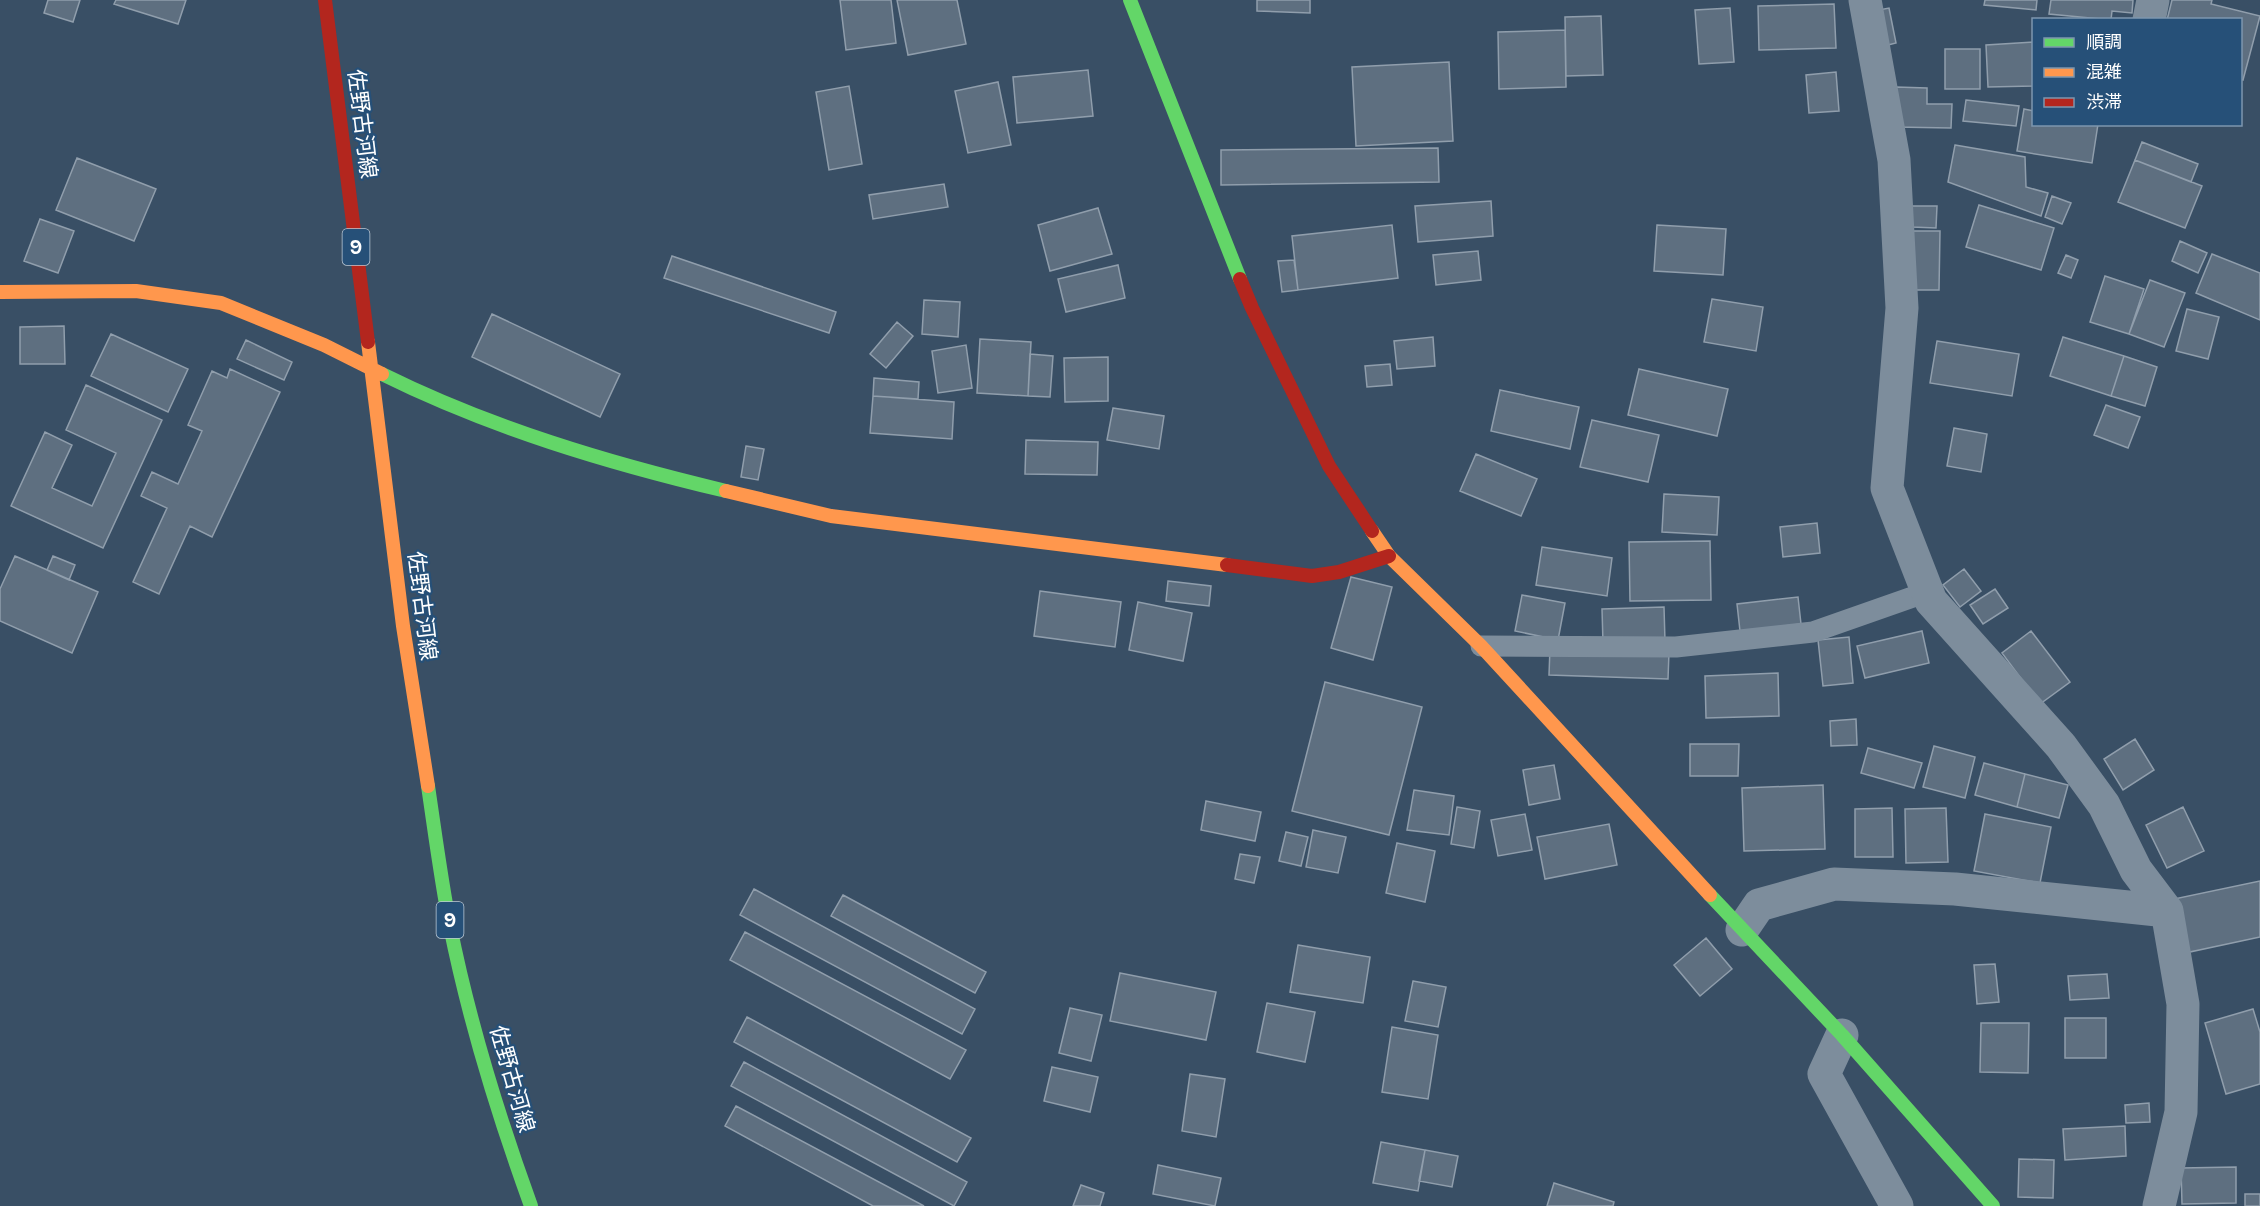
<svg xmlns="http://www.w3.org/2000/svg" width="2260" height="1206" viewBox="0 0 2260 1206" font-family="Karla,'Noto Sans JP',sans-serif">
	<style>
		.building { fill: #5e6f80; stroke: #909eac; stroke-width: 1.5 }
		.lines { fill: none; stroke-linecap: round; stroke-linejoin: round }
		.lane { stroke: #7d8d9c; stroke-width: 21 }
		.street { stroke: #7d8d9c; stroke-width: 33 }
		.fast { stroke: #63d668; stroke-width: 14 }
		.slow { stroke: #ff974d; stroke-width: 14 }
		.jam { stroke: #b3261e; stroke-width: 14 }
		.labels { text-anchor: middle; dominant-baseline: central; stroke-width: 4.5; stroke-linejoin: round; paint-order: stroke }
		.shield { fill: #265078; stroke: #becad6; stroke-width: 1.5 }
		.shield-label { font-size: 21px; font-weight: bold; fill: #fff }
		.street-label { font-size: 22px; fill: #fff; stroke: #265078 }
	</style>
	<rect width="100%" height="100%" fill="#394f65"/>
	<path class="building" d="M48 0H80L73 22 44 13Z
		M116 0H186L178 24 114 4Z
		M840 0H891L896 43 846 50Z
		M897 0H957L966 44 908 55Z
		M1257 0H1310V13L1257 11Z
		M1985 0H2037L2036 10 1984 5Z
		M2051 0H2133L2132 13 2112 11 2111 20 2049 14Z
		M2172 0H2212L2211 4 2260 16 2243 80 2240 79V20H2167Z
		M1834 4 1836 48 1759 50 1758 6Z
		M1730 8 1734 62 1699 64 1695 10Z
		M1889 8 1896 43 1880 47 1873 11Z
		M1601 16 1603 75 1566 76 1565 17Z
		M1565 30 1566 87 1499 89 1498 32Z
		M2034 42V86L1988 87 1986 45Z
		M1945 49H1980V89H1945Z
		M1449 62 1453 141 1356 146 1352 67Z
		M1088 70 1093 116 1017 123 1013 77Z
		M1836 72 1839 111 1809 113 1806 75Z
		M998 82 1011 145 968 153 955 91Z
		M849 86 862 164 829 170 816 92Z
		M1896 87 1927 88V104H1952L1951 128 1895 127Z
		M1966 100 2019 106 2016 126 1963 121Z
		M2024 109 2034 111V124H2098L2092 163 2017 151Z
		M2142 142 2198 164 2191 182 2135 160Z
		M1955 145 2025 157 2026 187 2048 193 2041 216 1948 182Z
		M1438 148 1439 182 1221 185V150Z
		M77 158 156 189 134 241 56 210Z
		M2135 160 2202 186 2185 228 2118 202Z
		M944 184 948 207 873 219 869 195Z
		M2052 196 2071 203 2062 224 2045 217Z
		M1491 201 1493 236 1418 242 1415 206Z
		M1979 205 2054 228 2041 270 1966 247Z
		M1912 206H1937L1936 228 1912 227Z
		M1098 208 1112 254 1050 271 1038 225Z
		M40 219 74 231 58 273 24 261Z
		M1392 225 1398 278 1298 290 1292 236Z
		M1657 225 1726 229 1723 275 1654 271Z
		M1909 231H1940L1939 290H1908Z
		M2180 241 2207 253 2198 273 2172 261Z
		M1478 251 1481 280 1436 285 1433 255Z
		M2212 254 2260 273V320L2196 293Z
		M2066 255 2078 260 2071 278 2058 273Z
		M672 256 836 312 829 333 664 278Z
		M1294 260 1298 290 1282 292 1278 261Z
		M1118 265 1125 298 1066 312 1058 279Z
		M2105 276 2144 289 2129 334 2090 322Z
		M2150 280 2185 293 2164 347 2129 334Z
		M1712 299 1763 307 1756 351 1704 342Z
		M924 300 960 302 958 337 922 334Z
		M2187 309 2219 317 2208 359 2176 351Z
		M492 314 620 374 600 417 472 357Z
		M897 322 913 336 886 368 870 354Z
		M64 326 65 364H20V327Z
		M111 334 188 369 168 412 91 376Z
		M1433 337 1435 366 1397 369 1394 341Z
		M2063 337 2124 356 2111 396 2050 376Z
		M980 339 1031 342 1028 396 977 393Z
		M246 340 292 362 284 380 237 359Z
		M1937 341 2019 354 2012 396 1930 383Z
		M966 345 972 388 938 393 932 351Z
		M1030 354 1053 356 1050 397 1028 396Z
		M2124 356 2157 367 2145 406 2111 396Z
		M1108 357V401L1065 402 1064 358Z
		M1390 364 1392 385 1367 387 1365 366Z
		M230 369 280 392 212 537 190 526 159 594 133 582 167 508 141 496 152 472 178 484 202 431 188 425 212 371 227 378Z
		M1639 369 1728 389 1717 436 1628 415Z
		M874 378 919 382 918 399 873 396Z
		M86 385 162 420 103 548 11 506 45 432 72 445 52 488 92 506 116 453 66 430Z
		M1500 390 1579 407 1570 449 1491 431Z
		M873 396 954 402 952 439 870 433Z
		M2106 405 2140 417 2128 448 2094 435Z
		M1113 408 1164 416 1159 449 1107 440Z
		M1592 420 1659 435 1648 482 1580 467Z
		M1954 428 1987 434 1981 472 1947 466Z
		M1026 440 1098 442 1097 475 1025 474Z
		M746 446 764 449 758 480 741 477Z
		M1476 454 1537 479 1521 516 1460 491Z
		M1664 494 1719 497 1717 535 1662 532Z
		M1817 523 1820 553 1783 557 1780 527Z
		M1710 541 1711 600 1630 601 1629 542Z
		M1542 547 1612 558 1607 596 1536 585Z
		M15 556 98 592 72 653 0 621V589Z
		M53 556 75 565 69 580 47 570Z
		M1964 569 1981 591 1960 607 1943 585Z
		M1351 577 1392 587 1373 660 1331 648Z
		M1168 581 1211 586 1209 606 1166 601Z
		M1995 589 2008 608 1983 624 1970 605Z
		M1040 591 1121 602 1115 647 1034 636Z
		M1522 595 1565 603 1558 640 1515 631Z
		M1798 597 1801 624 1740 631 1737 604Z
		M1138 602 1192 613 1183 661 1129 650Z
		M1664 607 1665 641 1603 643 1602 609Z
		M1922 631 1929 663 1865 678 1857 646Z
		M2031 631 2070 682 2040 704 2002 653Z
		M1849 637 1853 683 1823 686 1818 640Z
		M1550 648 1669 652 1668 679 1549 675Z
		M1778 673 1779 716 1706 718 1705 676Z
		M1325 682 1422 707 1389 835 1292 811Z
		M1856 719 1857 745 1831 746 1830 721Z
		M2135 739 2154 770 2123 790 2104 759Z
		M1690 744H1739L1738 776H1690Z
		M1934 746 1975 757 1965 798 1923 787Z
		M1868 748 1922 763 1914 788 1861 773Z
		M1984 763 2025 774 2017 807 1975 795Z
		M1554 765 1560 799 1529 805 1523 770Z
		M2025 774 2068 785 2059 818 2017 807Z
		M1823 785 1825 849 1744 851 1742 788Z
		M1414 790 1454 796 1449 835 1407 830Z
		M1206 801 1261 812 1255 841 1201 830Z
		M1457 807 1480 811 1474 848 1451 844Z
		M2183 807 2204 851 2167 868 2146 825Z
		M1892 808 1893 857H1855V809Z
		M1946 808 1948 862 1906 863 1905 809Z
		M1525 814 1532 850 1498 856 1491 820Z
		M1985 814 2051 827 2040 883 1974 871Z
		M1609 824 1617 865 1545 879 1537 837Z
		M1313 830 1346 837 1338 873 1306 867Z
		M1286 832 1308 837 1301 866 1279 861Z
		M1397 843 1435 851 1425 902 1386 893Z
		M1240 854 1260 857 1254 883 1235 879Z
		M2260 881V937L2185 953 2174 899Z
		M754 889 975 1009 962 1034 740 915Z
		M843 895 986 972 975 993 831 916Z
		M745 932 966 1050 950 1079 730 960Z
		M1706 938 1732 969 1700 996 1674 965Z
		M1298 945 1370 957 1363 1003 1290 992Z
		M1995 964 1999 1002 1977 1004 1974 965Z
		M1120 973 1216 992 1206 1040 1110 1021Z
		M2107 974 2109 998 2070 1000 2068 976Z
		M1413 981 1446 987 1438 1027 1405 1021Z
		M1267 1003 1315 1012 1305 1062 1257 1052Z
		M1070 1008 1102 1015 1091 1061 1059 1053Z
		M2253 1009 2260 1032V1084L2226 1094 2205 1023Z
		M747 1017 971 1138 957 1162 734 1042Z
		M2065 1018H2106V1058H2065Z
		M1981 1023H2029L2028 1073 1980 1072Z
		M1392 1027 1438 1035 1428 1099 1382 1092Z
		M744 1062 967 1182 954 1206 731 1086Z
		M1052 1067 1098 1077 1090 1112 1044 1101Z
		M1190 1074 1225 1079 1216 1137 1182 1131Z
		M2149 1103 2150 1122 2126 1123 2125 1105Z
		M736 1106 924 1206H873L725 1126Z
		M2125 1126 2126 1156 2065 1160 2063 1129Z
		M1381 1142 1425 1150 1418 1191 1373 1183Z
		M1425 1150 1458 1156 1452 1187 1419 1181Z
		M2019 1159 2054 1160 2053 1198 2018 1197Z
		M1158 1165 1221 1178 1215 1206 1153 1194Z
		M2236 1167V1203L2182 1204 2181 1168Z
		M1554 1183 1614 1202 1613 1206H1547Z
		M1081 1185 1104 1193 1100 1206H1073Z
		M2245 1194H2260V1206H2245Z"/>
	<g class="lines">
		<path class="lane" d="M1481 646 1676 647 1813 632 1927 592"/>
		<path class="street" d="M1865 0 1894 160 1902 308 1887 488 1931 601 2061 746 2104 805 2136 870 2167 911 2183 1004 2181 1112 2159 1206
			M2149 20 2153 0
			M1742 930 1759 905 1834 884 1955 889 2167 911
			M1842 1035 1824 1074 1897 1206"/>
		<path class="fast" d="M1130 0 1240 279
			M382 374C491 428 608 463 726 491
			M428 786C435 833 441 880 450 926 469 1021 498 1115 531 1206
			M1710 895 1842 1035 1993 1206"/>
		<path class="slow" d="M0 292 136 291 221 303 324 345 382 374
			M368 342 403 626 428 786
			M726 491 831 516 1227 565
			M1372 531 1389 556 1481 646 1710 895"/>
		<path class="jam" d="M325 0 368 342
			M1240 279 1252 308 1329 466 1372 531
			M1227 565 1312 576 1339 572 1389 556"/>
	</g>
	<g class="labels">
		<g class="shield">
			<rect x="342.5" y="229" width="27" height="36" rx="4.5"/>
			<rect x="436.5" y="902" width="27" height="36" rx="4.5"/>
		</g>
		<g class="shield-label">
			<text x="356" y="247">9</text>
			<text x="450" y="920">9</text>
		</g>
		<g class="street-label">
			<text transform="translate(362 124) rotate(83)">佐野古河線</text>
			<text transform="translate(422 606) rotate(83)">佐野古河線</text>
			<text transform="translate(512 1079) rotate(74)">佐野古河線</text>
		</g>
	</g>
	<rect x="2032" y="18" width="210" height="108" fill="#265078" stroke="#7d96ae" stroke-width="1.5"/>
	<rect x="2044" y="38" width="30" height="9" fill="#63d668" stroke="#7d96ae" stroke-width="1.5"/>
	<text x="2086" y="48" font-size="18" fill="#ffffff">順調</text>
	<rect x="2044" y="68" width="30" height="9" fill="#ff974d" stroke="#7d96ae" stroke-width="1.5"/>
	<text x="2086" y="78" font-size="18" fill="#ffffff">混雑</text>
	<rect x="2044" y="98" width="30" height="9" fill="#b3261e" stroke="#7d96ae" stroke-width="1.5"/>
	<text x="2086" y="108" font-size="18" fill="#ffffff">渋滞</text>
</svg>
